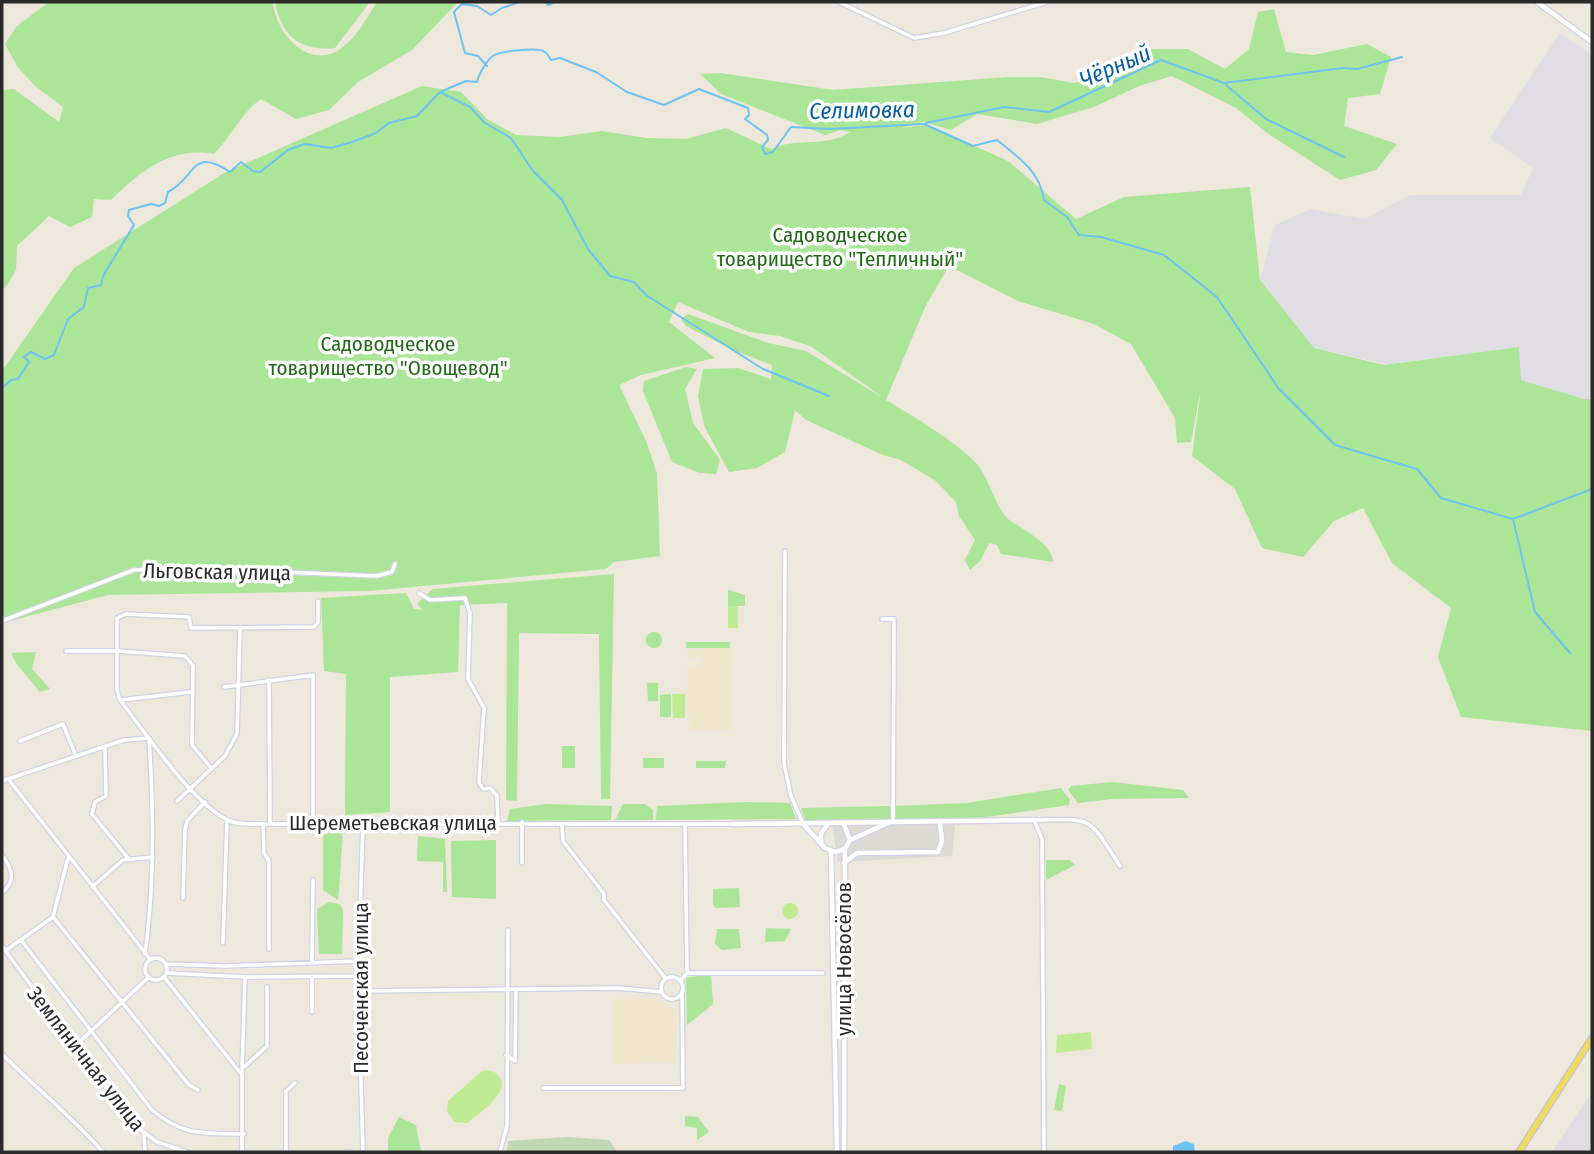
<svg xmlns="http://www.w3.org/2000/svg" width="1594" height="1154" viewBox="0 0 1594 1154" font-family="'Fira Sans Condensed',sans-serif">
	<style>
		.industrial { fill: #e0dde5 }
		.education { fill: #efe6cb }
		.green { fill: #abe597 }
		.cemetery { fill: #c2d7b3 }
		.pitch { fill: #bfec93 }
		.plaza { fill: #dddad3 }
		.water { fill: #6dc3f1 }
		.lines { fill: none; stroke-linecap: round; stroke-linejoin: round }
		.stream { stroke: #6dc3f1; stroke-width: 2 }
		.street-casing { stroke: #d1d3e4; stroke-width: 6 }
		.secondary-casing { stroke: #d1d3e4; stroke-width: 7 }
		.primary-casing { stroke: #c8c8c8; stroke-width: 8 }
		.street { stroke: #fff; stroke-width: 3.5 }
		.secondary { stroke: #fff; stroke-width: 4.5 }
		.primary { stroke: #f4dc5a; stroke-width: 5 }
		.labels { text-anchor: middle; dominant-baseline: central; stroke-width: 7; stroke-linejoin: round; paint-order: stroke }
		.park-label { font-size: 21px; fill: #236919; stroke: #fff }
		.street-label { font-size: 21px; fill: #2a2a2a; stroke: #fff }
		.water-label { font-size: 23px; font-style: italic; fill: #0a609f; stroke: #fff }
	</style>
	<rect width="100%" height="100%" fill="#ede7dc"/>
	<path class="industrial" d="M1560 33 1592 55V399H1584L1520 380 1519 347 1387 364 1314 348 1260 280 1275 225 1310 209 1365 219 1410 195H1521L1533 168 1490 138Z
		M1592 1092V1152H1551H1552Z"/>
	<path class="education" d="M732 648 730 730H690L687 668H699V658H687V649Z
		M613 999H654L676 1010V1062L614 1064Z"/>
	<path class="green" d="M49 2H273C275 32 308 71 340 49 356 39 367 17 377 2H458L412 50 358 82 329 110 296 119 261 99C242 112 231 137 214 154 172 146 140 171 111 200L94 199 92 217 70 227 49 216 17 246 16 270 6 287 2 289V90L14 89 59 122 63 107 35 86 17 66 5 44 17 26Z
		M275 2H370L335 48C300 52 281 35 275 2Z
		M1274 9 1286 52 1313 55 1367 44 1391 57 1380 94 1348 98 1344 126 1397 144 1376 170 1340 180 1267 133 1236 108 1172 76 1139 86 1094 107 1037 124 977 114 951 130 924 122 900 128 928 125 1008 161 1076 219 1124 197 1250 187 1260 280 1314 348 1384 365 1519 347 1521 380 1584 399H1592V731L1461 717 1438 657 1451 608 1392 563 1363 508 1334 521 1303 557 1262 548 1235 489 1192 456 1201 388 1191 442 1177 443 1175 418 1131 344 1094 324 1018 301 949 266 926 305 886 400C911 415 958 443 976 463 987 474 998 512 1008 519 1021 529 1053 543 1053 562L1001 554 997 545 989 543 981 560 970 570 965 560 975 540 959 516 956 502 936 481 901 460 883 455 806 420 795 410 785 452 757 468 729 472 705 428 698 397 703 369 738 368 771 379 772 365 733 350 686 326 681 319 688 314 768 343 806 351 885 399 812 347 780 336 749 332 678 302 669 322 715 358 641 375 619 385 646 441 657 473 660 556 614 562 606 569 369 591 108 595 2 623V371L74 268 226 172 422 86 461 92 487 119 516 135 560 137 602 131 646 138 686 139 726 128 771 149C801 136 821 149 851 132L841 130 825 135 721 94 700 74 720 73 833 90 1009 77H1040L1074 83 1102 73 1142 49H1188L1225 69 1249 49 1258 12Z
		M686 367 697 369 685 389 693 423 720 460 716 474 700 473 672 462 643 391 644 381Z
		M614 574 610 799H601L599 634 519 633 517 801 506 800 507 603 460 605 458 672 390 677V812L345 815 346 674 324 671 321 598 406 593 414 609 423 610 417 604 433 589Z
		M728 590 745 595V606H728Z
		M646 640a8 8 0 1 1 16 0a8 8 0 1 1-16 0Z
		M686 642H730V648H686Z
		M36 652 32 669 50 689 40 692 16 663 11 653Z
		M647 683H658V701H648Z
		M671 694V717H660V695Z
		M562 746H575V768H562Z
		M643 758H664V768H643Z
		M696 761H726L725 768H696Z
		M1113 782 1183 790 1189 798 1112 799 1078 803 1068 790 1071 786Z
		M1061 788 1070 800 1069 805 980 818 895 820V806L967 803Z
		M748 802 790 803 796 819 656 820 657 806Z
		M546 804 612 806 611 820 507 821 510 809Z
		M623 804H645L653 810V820H615Z
		M890 806V820H805L801 808Z
		M343 830 339 891 338 900 323 890V835Z
		M418 836 445 839 447 892H443V862L417 861Z
		M496 840V899L452 897 451 841Z
		M1046 860H1070L1075 865 1046 880Z
		M739 888 740 907 716 908 713 905V889Z
		M329 902 339 904 343 910 342 954H319L317 909Z
		M766 928 791 929 785 941 765 942Z
		M717 929H739L741 948 722 950 715 944Z
		M711 974 713 1004 687 1025 686 978Z
		M1059 1084 1066 1086 1062 1111 1054 1110Z
		M685 1116 698 1117 709 1132 697 1140V1128L685 1126Z
		M399 1117 416 1125 421 1152H388V1138Z"/>
	<path class="cemetery" d="M567 1137 609 1140 617 1152H507L508 1141Z"/>
	<path class="pitch" d="M728 606H738V628H728Z
		M672 694H685V718H673Z
		M782 911a8 8 0 1 1 16 0a8 8 0 1 1-16 0Z
		M1091 1032 1092 1049 1056 1053 1057 1035Z
		M482 1071C488 1070 493 1070 498 1075 514 1091 478 1113 468 1123L454 1122 447 1111 448 1101Z"/>
	<path class="plaza" d="M832 825H955L952 856 838 862Z"/>
	<path class="water" d="M1186 1141 1194 1144 1195 1152H1173V1146Z"/>
	<g class="lines">
		<path class="stream" d="M545 2 548 5 555 2
			M565 2H573
			M487 66 478 56 465 53 454 12 462 4 477 6 491 15 502 8 520 2
			M1226 85 1266 119 1344 157
			M440 92 470 107 485 123 511 138 533 171 562 200 588 249 610 276 634 282 646 295 763 369 829 396
			M926 123 1004 107 1049 112 1161 60 1224 83 1343 68 1357 69 1402 57
			M2 403V388L11 380 18 379 29 362 24 357 31 352 45 359 54 355 68 319 84 307 88 288 101 285 103 276 134 225 128 216 129 210 151 204 159 206 165 203 168 192C197 177 191 146 230 172L241 162 253 171 260 172 288 150 305 144 331 148 352 142 376 133 389 123 417 116 440 92 466 81 477 82C479 73 488 59 493 56 499 51 539 47 545 52 548 54 549 57 551 60L560 58 596 72 627 92 664 105 699 89 748 108 749 115 745 119 767 135 768 140 762 147 765 154 773 152 791 127 829 129 924 124 973 146 997 140C1019 158 1040 171 1044 200L1067 217 1079 235 1101 237 1164 255 1217 297 1279 389 1335 445 1417 469 1441 498 1513 519 1592 489
			M1513 519 1535 612 1570 653"/>
		<g class="street-casing">
			<path id="street" d="M839 2 914 38 944 33 1047 2
				M785 551 784 763 791 796 803 824
				M419 593 430 600 465 598 470 613 468 679 484 708 479 782 483 789 490 788 497 796 498 823
				M318 601V622L314 627 191 628 189 617 126 614 117 618V690L120 700C145 732 194 806 230 821 241 825 252 824 263 824H735
				M882 619H894L893 822
				M2 621 134 570 187 568 377 576 392 572 395 564
				M66 651H117L185 656 193 666 192 745 212 769
				M269 680 270 824
				M224 687 313 675V824
				M120 700 191 692
				M20 741 63 724 76 756
				M105 747 106 796 95 802 92 814 128 858
				M9 780 150 959
				M2 781 124 740 149 738
				M177 801 225 756 237 734 240 629
				M522 822V863
				M263 824 264 853 269 861V949
				M562 824 563 841 604 894V900L666 979
				M2 855C12 869 17 880 2 893
				M92 887 123 860 153 857
				M183 898 185 830 187 821 205 802
				M53 917 189 1085 198 1090
				M21 940 152 1110C184 1137 205 1133 244 1134
				M223 943 227 820
				M2 946 133 1124 157 1142 187 1152
				M5 951 53 917 68 858
				M145 954C155 882 154 812 149 740
				M145 969a11 11 0 1 1 22 0a11 11 0 1 1-22 0Z
				M312 963 313 880
				M166 964 226 966 358 961
				M167 973 245 977 358 976
				M687 973H823
				M312 976V1012
				M164 977 242 1075V1152
				M661 988a11 11 0 1 1 22 0a11 11 0 1 1-22 0Z
				M680 981 687 973 685 824
				M358 991 619 988 662 992
				M75 1046 149 977
				M2 1054C35 1087 72 1117 103 1152
				M506 1055 515 1061 516 989
				M243 1068 267 1046V987
				M242 1072 245 977
				M543 1088H683L682 991
				M144 1135 145 1152
				M286 1152V1091L295 1083
				M346 1152H350
				M363 1152 358 976 363 824
				M500 1152 507 1126 508 930
				M1044 1152 1042 839 1034 820C1094 819 1087 815 1120 866"/>
		</g>
		<g class="secondary-casing">
			<path id="secondary" d="M1537 2 1592 42
				M735 824 1034 820
				M803 824 825 848 835 852 845 849 850 840 844 825
				M850 840 888 823
				M821 842V834L827 825
				M831 852 837 1152
				M844 863 857 853 938 852 942 841 940 822
				M844 1152 845 849"/>
		</g>
		<g class="primary-casing">
			<path id="primary" d="M1519 1152 1592 1038"/>
		</g>
		<use href="#street" class="street"/>
		<use href="#secondary" class="secondary"/>
		<use href="#primary" class="primary"/>
	</g>
	<g class="labels">
		<g class="park-label">
			<text x="840" y="235">Садоводческое<tspan x="840" dy="24">товарищество "Тепличный"</tspan></text>
			<text x="388" y="344">Садоводческое<tspan x="388" dy="24">товарищество "Овощевод"</tspan></text>
		</g>
		<g class="street-label">
			<text transform="translate(217 572) rotate(1)">Льговская улица</text>
			<text x="393" y="823">Шереметьевская улица</text>
			<text transform="translate(844 959) rotate(-90)">улица Новосёлов</text>
			<text transform="translate(361 988) rotate(-90)">Песоченская улица</text>
			<text transform="translate(86 1059) rotate(52)">Земляничная улица</text>
		</g>
		<g class="water-label">
			<text transform="translate(1115 66) rotate(-23)">Чёрный</text>
			<text transform="translate(862 110) rotate(-1)">Селимовка</text>
		</g>
	</g>
	<rect width="1594" height="1154" fill="none" stroke="#2a2a2a" stroke-width="7"/>
</svg>
